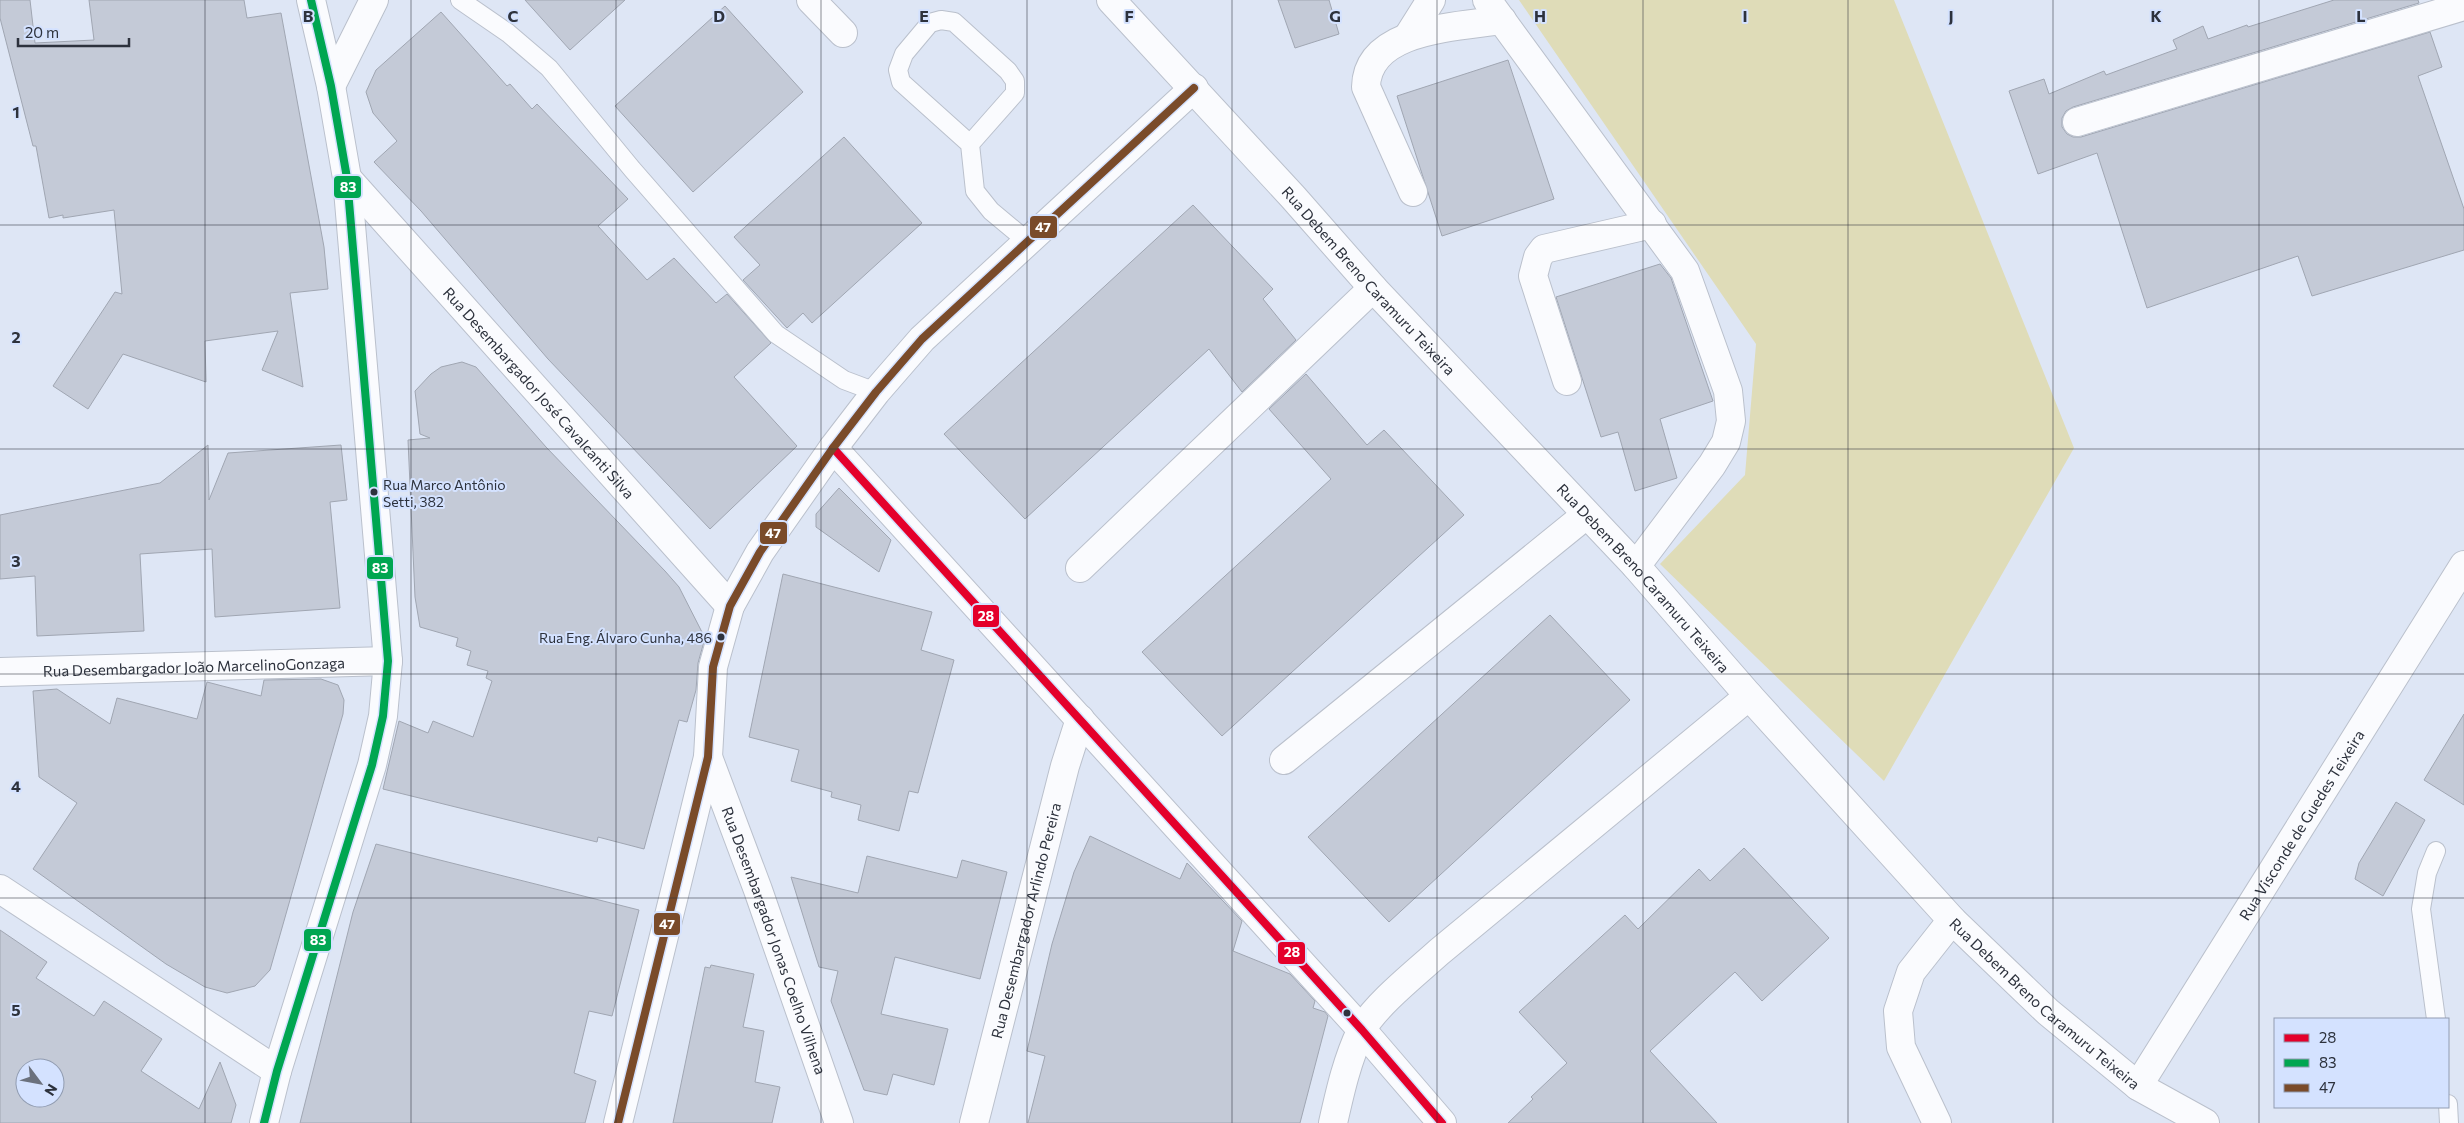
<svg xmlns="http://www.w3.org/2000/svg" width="2464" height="1123" viewBox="0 0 2464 1123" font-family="Commissioner,sans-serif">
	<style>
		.green { fill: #dfdcb8 }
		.building { fill: #c4cad7; stroke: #a0a6b2; fill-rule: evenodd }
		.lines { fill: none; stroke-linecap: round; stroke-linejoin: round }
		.service-casing { stroke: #bac0cc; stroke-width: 20 }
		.minor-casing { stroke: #bac0cc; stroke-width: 30 }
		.tertiary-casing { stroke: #bac0cc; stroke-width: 30 }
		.service { stroke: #fafbfe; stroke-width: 18 }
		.minor { stroke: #fafbfe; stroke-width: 28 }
		.tertiary { stroke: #fafbfe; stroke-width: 28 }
		.bus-1-casing { stroke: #d4e2ff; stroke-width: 11 }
		.bus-2-casing { stroke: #d4e2ff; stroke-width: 11 }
		.bus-3-casing { stroke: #d4e2ff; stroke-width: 11 }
		.bus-1 { stroke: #e4002b; stroke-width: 8 }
		.bus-2 { stroke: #00a651; stroke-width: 8 }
		.bus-3 { stroke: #7a4b2a; stroke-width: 8 }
		.grid { fill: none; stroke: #2d323d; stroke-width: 1; stroke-opacity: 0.55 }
		.bus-dot { fill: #2d323d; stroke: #d4e2ff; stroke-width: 2 }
		.labels { text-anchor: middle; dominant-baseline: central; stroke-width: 4; stroke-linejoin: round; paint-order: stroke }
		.bus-label { font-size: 14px; fill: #2d323d; stroke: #d4e2ff; text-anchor: start }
		.street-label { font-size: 15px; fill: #2d323d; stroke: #d4e2ff }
		.grid-label { font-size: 16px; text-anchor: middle; font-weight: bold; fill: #2d323d; stroke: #d4e2ff; stroke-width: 4; stroke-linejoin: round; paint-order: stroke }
		.line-badge { stroke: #d4e2ff; stroke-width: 2 }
		.badge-label { font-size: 14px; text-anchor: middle; font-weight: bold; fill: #fff }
	</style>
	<rect width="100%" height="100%" fill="#dee6f5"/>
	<path class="green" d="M1519 0H1894L2074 448 1884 781 1660 564 1745 475 1756 344Z"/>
	<path class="building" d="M0 0H30L35 43 94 40 89 0H244L247 18 281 13 324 247 328 289 290 293 303 387 262 370 278 331 205 341 206 382 123 354 88 409 53 386 115 292 122 294 114 210 63 218V215L49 218 36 146H33L0 18Z
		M525 0H625L570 50Z
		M1278 0H1329L1339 34 1295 48Z
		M2334 0H2418L2419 3 2073 107 2066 111 2062 118V127L2067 134 2073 137H2081L2430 32 2442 67 2418 76 2464 209V250L2312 296 2298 256 2147 308 2097 153 2038 174 2009 91 2044 79 2049 94 2104 71 2106 75 2177 49 2173 40 2203 26 2208 39 2247 25 2248 27Z
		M725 6 803 92 693 192 615 106Z
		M441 12 507 86 510 84 532 109 537 104 628 199 598 226 647 280 674 258 716 303 727 294 771 343 734 377 797 446 710 529 548 359 421 211 374 162 397 141 373 113 366 92 376 70Z
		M1508 60 1554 199 1442 236 1397 96Z
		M844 137 922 223 812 323 803 313 787 328 743 280 760 265 734 237Z
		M1193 205 1273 289 1263 299 1296 340 1242 392 1209 349 1025 519 944 434Z
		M1660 264 1671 278 1713 401 1660 419 1677 478 1635 491 1618 432 1601 437 1556 297Z
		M462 362 476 367 546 447 665 571 679 587 705 638 698 663 696 690 687 722 679 720 644 849 598 837 597 842 383 789 399 721 428 733 433 721 473 737 492 681 486 678 488 671 467 665 471 651 456 646 458 638 420 627 415 597 408 440 430 438 420 434 415 391 431 374 441 367Z
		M1306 374 1367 445 1384 430 1464 515 1222 736 1142 652 1331 479 1269 409Z
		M208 445 209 500 228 453 341 445 347 500 330 502 340 608 215 617 212 549 140 554 144 631 37 636 35 576 0 579V515L160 483Z
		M839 488 891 540 879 572 816 527V514Z
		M783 574 932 612 921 650 954 660 918 793 909 791 899 831 858 820 861 805 831 797 832 792 791 781 799 750 749 737Z
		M1550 615 1630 700 1389 922 1308 837Z
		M321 679 338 685 344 700 343 714 270 970 255 986 227 993 205 987 166 964 33 869 77 803 39 777 33 691 57 689 110 724 117 698 197 719 207 682 261 696 264 680Z
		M2464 714V805L2424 780Z
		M2396 802 2425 820 2383 896 2355 879 2359 863Z
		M1090 836 1180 879 1187 863 1242 921 1233 951 1290 974 1315 1001 1313 1008 1325 1012 1328 1016 1300 1123H1028L1045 1056 1027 1051 1052 944 1074 872Z
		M376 844 639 910 612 1016 589 1011 574 1073 596 1081 585 1123H300L353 912Z
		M1744 848 1829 938 1762 1001 1735 972 1650 1051 1717 1123H1508L1533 1099 1531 1097 1567 1063 1519 1012 1625 915 1638 929 1699 869 1710 881Z
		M867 856 957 878 962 860 1007 872 980 979 895 957 881 1014 948 1029 934 1085 893 1074 887 1095 864 1090 831 1001 838 971 819 967 791 877 858 893Z
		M0 930 47 962 36 978 94 1016 104 1001 162 1039 141 1071 199 1109 220 1062 236 1105 231 1123H0ZM25 1068H55V1098H25Z
		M711 965 754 974 743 1027 764 1031 755 1082 780 1087 772 1123H673L705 967 710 968Z"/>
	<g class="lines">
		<g class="service-casing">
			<path id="service" d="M460 0 508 33 549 68 632 169 776 334 844 380 876 392
				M941 20 954 22 1008 71 1015 81V93L970 144 901 82 898 70 904 54 930 23Z
				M970 144 975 191 991 211 1027 241
				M2436 1019 2421 909 2427 873 2436 851
				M2448 1104 2449 1123"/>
		</g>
		<g class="minor-casing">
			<g id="minor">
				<path d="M811 0 843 33"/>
				<path d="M1487 0 1685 271 1728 391 1731 421 1726 442 1712 465 1636 566"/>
				<path d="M1409 35 1431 0"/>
				<path d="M331 86 374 0"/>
				<path d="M2077 122 2464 6"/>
				<path id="s1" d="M347 178 730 606"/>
				<path d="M1413 192 1366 87C1367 28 1458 27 1502 20"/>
				<path d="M1567 381 1533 276 1538 257 1544 249 1652 224"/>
				<path d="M833 448 1362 1030 1442 1123"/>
				<path d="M1080 568 1373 288"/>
				<path id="s2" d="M0 672 388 661"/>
				<path id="s3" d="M708 757 758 890 839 1123"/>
				<path d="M1284 760 1586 515"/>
				<path d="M0 889 277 1071"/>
				<path id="s4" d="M1952 920 2048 1012 2138 1086 2205 1123"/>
				<path id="s5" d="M2138 1086 2464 565"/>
				<path d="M264 1123 277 1071 372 765 383 716 388 661 347 178 331 86 311 0"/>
				<path d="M618 1123 708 757 713 667 730 606 760 552 833 448 876 392 922 339 1194 88"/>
				<path id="s6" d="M974 1123 1065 766 1080 719"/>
				<path d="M1333 1123C1340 1092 1347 1060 1361 1031 1374 1006 1417 972 1439 952L1749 696"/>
			</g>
		</g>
		<g class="tertiary-casing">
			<g id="tertiary">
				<path id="s7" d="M1111 0 1293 197 1373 288 1636 566 1749 696 1952 920 1911 972 1898 1011 1901 1047 1937 1123"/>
			</g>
		</g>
		<use href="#service" class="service"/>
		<use href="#minor" class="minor"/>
		<use href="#tertiary" class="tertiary"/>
		<g class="bus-1-casing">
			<path id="bus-1" d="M833 448 1362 1030 1442 1123"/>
		</g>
		<g class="bus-2-casing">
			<path id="bus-2" d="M264 1123 277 1071 372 765 383 716 388 661 347 178 331 86 311 0"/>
		</g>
		<g class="bus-3-casing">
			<path id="bus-3" d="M618 1123 708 757 713 667 730 606 760 552 833 448 876 392 922 339 1194 88"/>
		</g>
		<use href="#bus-1" class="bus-1"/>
		<use href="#bus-2" class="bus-2"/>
		<use href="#bus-3" class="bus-3"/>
	</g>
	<path class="grid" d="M205 0V1123M411 0V1123M616 0V1123M821 0V1123M1027 0V1123M1232 0V1123M1437 0V1123M1643 0V1123M1848 0V1123M2053 0V1123M2259 0V1123M0 225H2464M0 449H2464M0 674H2464M0 898H2464"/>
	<g class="bus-dot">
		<circle cx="374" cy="492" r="4.5"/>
		<circle cx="721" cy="637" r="4.5"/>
		<circle cx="1347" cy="1013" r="4.5"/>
	</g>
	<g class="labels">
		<g class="bus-label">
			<text x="383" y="484">Rua Marco Antônio<tspan x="383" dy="17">Setti, 382</tspan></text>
			<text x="712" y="637" text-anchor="end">Rua Eng. Álvaro Cunha, 486</text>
		</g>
		<g class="street-label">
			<text stroke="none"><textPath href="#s7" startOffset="381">Rua Debem Breno Caramuru Teixeira</textPath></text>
			<text stroke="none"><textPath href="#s1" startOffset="288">Rua Desembargador José Cavalcanti Silva</textPath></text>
			<text stroke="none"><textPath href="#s7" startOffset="786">Rua Debem Breno Caramuru Teixeira</textPath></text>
			<text stroke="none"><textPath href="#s2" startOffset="194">Rua Desembargador João MarcelinoGonzaga</textPath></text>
			<text stroke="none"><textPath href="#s5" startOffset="308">Rua Visconde de Guedes Teixeira</textPath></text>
			<text stroke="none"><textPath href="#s6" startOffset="209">Rua Desembargador Arlindo Pereira</textPath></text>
			<text stroke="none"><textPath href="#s3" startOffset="195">Rua Desembargador Jonas Coelho Vilhena</textPath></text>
			<text stroke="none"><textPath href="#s4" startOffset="125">Rua Debem Breno Caramuru Teixeira</textPath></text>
		</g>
	</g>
	<g class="grid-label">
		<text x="308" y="22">B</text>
		<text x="513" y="22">C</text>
		<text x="719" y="22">D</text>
		<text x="924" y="22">E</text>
		<text x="1129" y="22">F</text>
		<text x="1335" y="22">G</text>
		<text x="1540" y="22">H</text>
		<text x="1745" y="22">I</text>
		<text x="1951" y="22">J</text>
		<text x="2156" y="22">K</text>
		<text x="2361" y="22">L</text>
		<text x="16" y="118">1</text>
		<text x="16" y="343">2</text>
		<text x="16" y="567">3</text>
		<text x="16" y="792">4</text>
		<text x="16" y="1016">5</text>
	</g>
	<g class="line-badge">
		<rect x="333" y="175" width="29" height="24" rx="5" fill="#00a651"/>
		<rect x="1029" y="215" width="29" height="24" rx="5" fill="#7a4b2a"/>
		<rect x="759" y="521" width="29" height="24" rx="5" fill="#7a4b2a"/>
		<rect x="366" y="556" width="28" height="24" rx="5" fill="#00a651"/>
		<rect x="972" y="604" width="28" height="24" rx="5" fill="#e4002b"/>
		<rect x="653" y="912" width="28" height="24" rx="5" fill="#7a4b2a"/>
		<rect x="303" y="928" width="29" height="24" rx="5" fill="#00a651"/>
		<rect x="1277" y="941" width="29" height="24" rx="5" fill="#e4002b"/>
	</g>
	<g class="badge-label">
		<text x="348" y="192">83</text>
		<text x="1043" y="232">47</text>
		<text x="773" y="538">47</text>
		<text x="380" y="573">83</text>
		<text x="986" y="621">28</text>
		<text x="667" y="929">47</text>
		<text x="318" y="945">83</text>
		<text x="1292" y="957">28</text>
	</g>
	<rect x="2274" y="1018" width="175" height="90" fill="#d4e2ff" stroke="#919cb1"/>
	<rect x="2284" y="1034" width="25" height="8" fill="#e4002b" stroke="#919cb1"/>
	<text x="2319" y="1043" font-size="15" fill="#2d323d">28</text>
	<rect x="2284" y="1059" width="25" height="8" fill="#00a651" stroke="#919cb1"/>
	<text x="2319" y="1068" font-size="15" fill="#2d323d">83</text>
	<rect x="2284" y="1084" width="25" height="8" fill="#7a4b2a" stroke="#919cb1"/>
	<text x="2319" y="1093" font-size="15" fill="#2d323d">47</text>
	<g transform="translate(40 1083) rotate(122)"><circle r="24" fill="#d4e2ff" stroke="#919cb1"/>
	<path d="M0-4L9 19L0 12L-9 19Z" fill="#6b717d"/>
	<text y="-8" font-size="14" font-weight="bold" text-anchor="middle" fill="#2d323d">N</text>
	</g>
	<path d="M18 38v8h111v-8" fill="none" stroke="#2d323d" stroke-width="2.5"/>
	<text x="25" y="38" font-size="15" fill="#2d323d" stroke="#d4e2ff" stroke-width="4" paint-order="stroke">20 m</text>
</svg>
